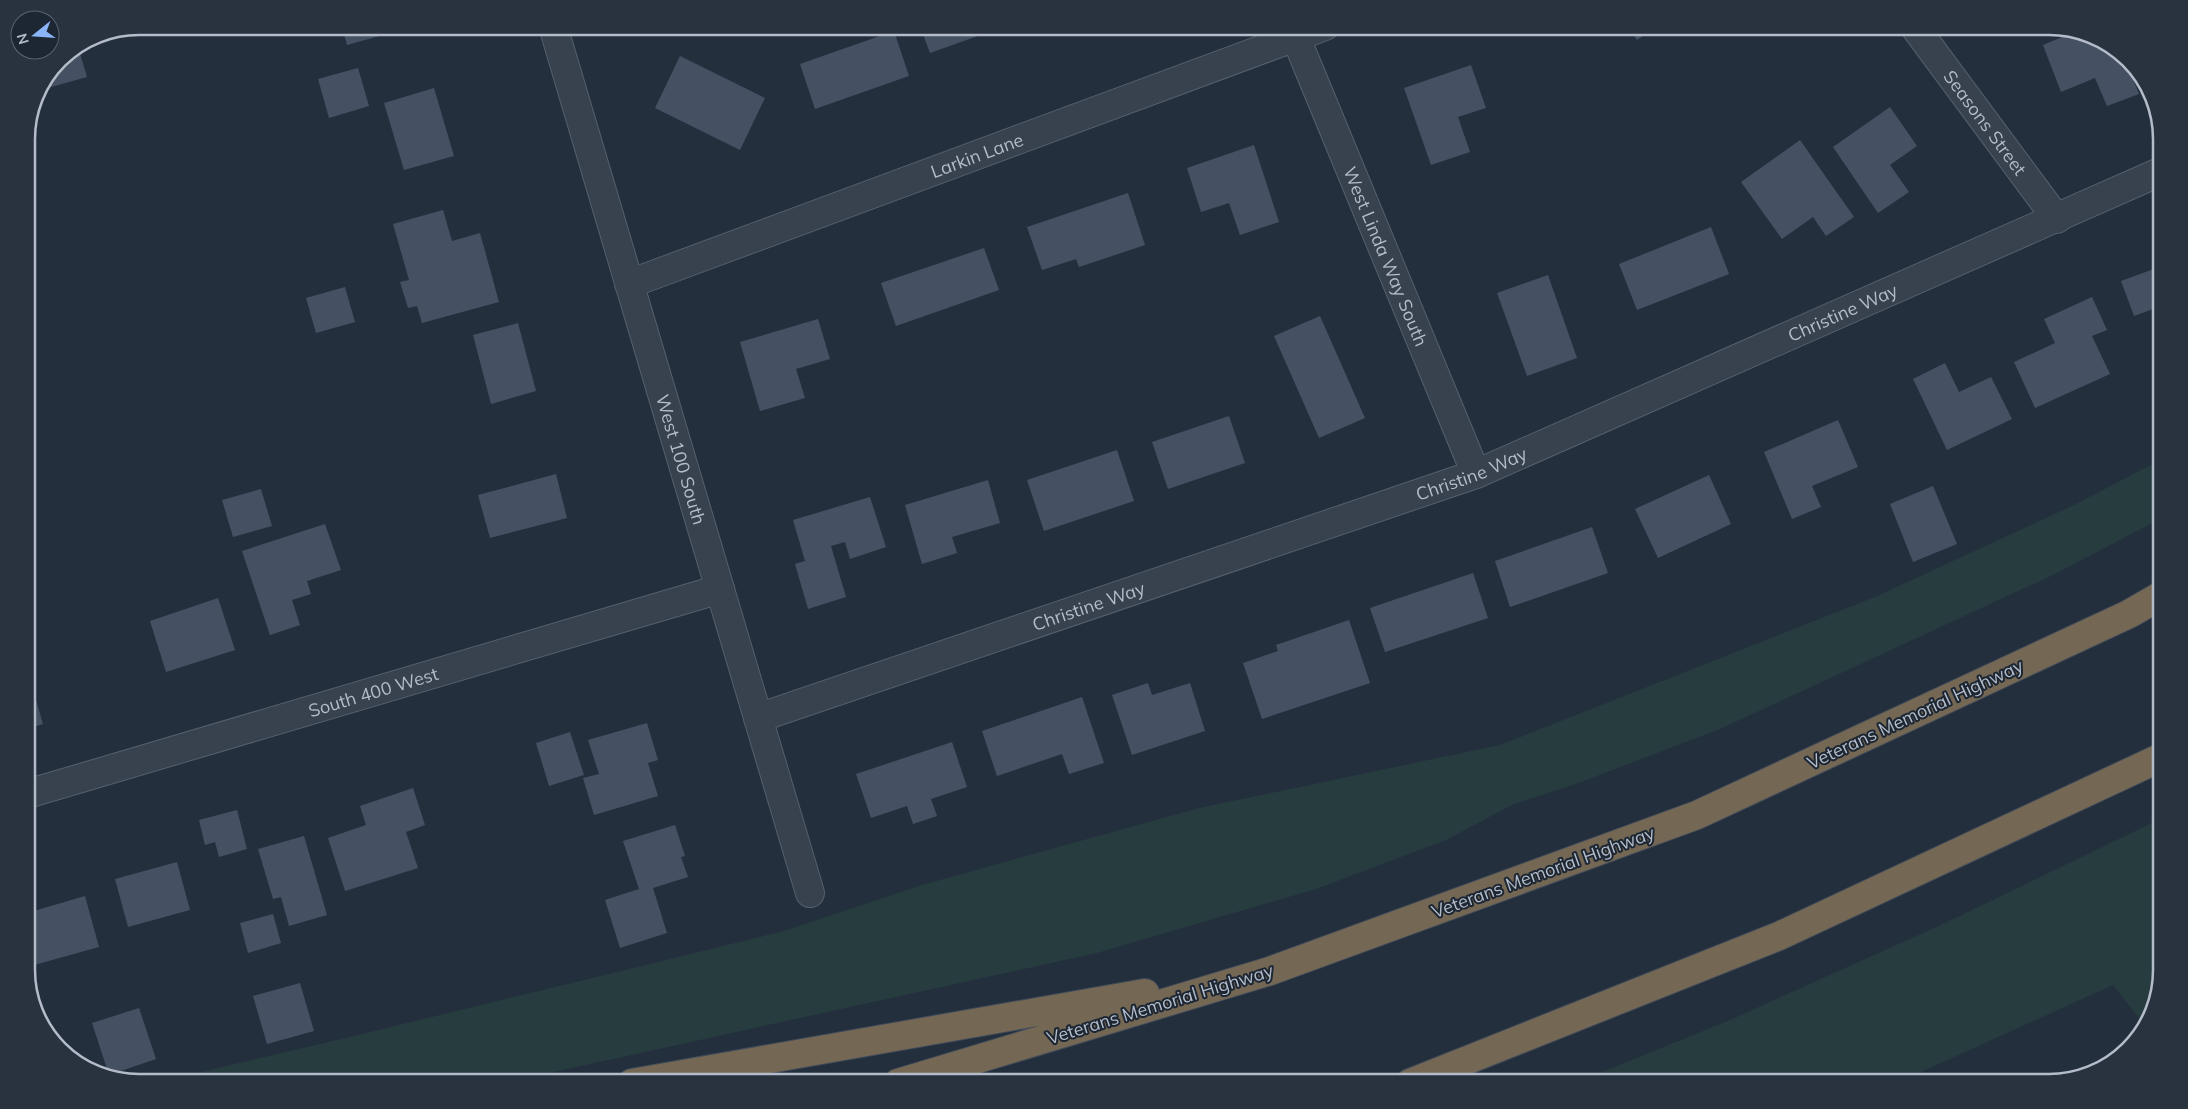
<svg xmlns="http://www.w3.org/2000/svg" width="2188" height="1109" viewBox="0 0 2188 1109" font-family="Mulish,sans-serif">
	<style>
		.green { fill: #263c3f }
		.building { fill: #455162 }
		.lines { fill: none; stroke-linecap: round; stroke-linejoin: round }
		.street-casing { stroke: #565f6c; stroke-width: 30 }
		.highway-casing { stroke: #434c59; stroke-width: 30 }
		.street { stroke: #38414e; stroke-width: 28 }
		.highway { stroke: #746855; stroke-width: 28 }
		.labels { text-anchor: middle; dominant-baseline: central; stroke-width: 4; stroke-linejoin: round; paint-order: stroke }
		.street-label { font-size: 18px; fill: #b4bcc9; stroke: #1d2633 }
		.rim { fill: none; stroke: #b4bcc9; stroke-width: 2.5 }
	</style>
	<rect width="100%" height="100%" fill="#242f3e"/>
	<path class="green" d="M2162 459V518L2051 576 1720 729 1576 784 1514 804 1446 840 1316 889 1097 953 503 1083H154L358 1035 784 931 922 885 1199 808 1500 745 1875 597 2074 505Z
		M2162 818V970L2150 1020 2145 1026 2113 985 1897 1083H1575L1730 1020 1943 924Z"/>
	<path class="building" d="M356 26H412V27L347 45 343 30Z
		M920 26H984L986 33 930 53Z
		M1627 26H1657L1637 40Z
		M894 31 909 76 815 109 800 64Z
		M2074 32 2099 38 2126 62 2139 94 2107 106 2095 78 2061 92 2043 45Z
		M78 47 87 77 51 87 48 75 59 59Z
		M680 56 765 98 740 150 655 108Z
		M1471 65 1486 108 1458 117 1470 152 1431 165 1404 88Z
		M358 68 369 106 329 118 318 79Z
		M434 88 454 156 404 170 384 103Z
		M1890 107 1917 146 1890 165 1909 192 1878 213 1833 147Z
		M1800 140 1854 217 1826 236 1813 217 1782 239 1741 182Z
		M1254 145 1279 222 1240 235 1229 203 1201 212 1187 168Z
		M1128 193 1145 245 1079 267 1076 259 1042 270 1027 227Z
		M443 210 452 241 480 233 499 302 422 323 417 306 408 308 400 282 409 280 393 224Z
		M1711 227 1729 274 1637 310 1619 264Z
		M984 248 999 290 896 326 881 283Z
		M2162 266V334H2161L2153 309 2134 316 2121 281Z
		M1548 275 1577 358 1527 376 1497 293Z
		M345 287 355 322 316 333 306 298Z
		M2092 297 2107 330 2092 336 2110 374 2035 408 2014 362 2055 343 2044 319Z
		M1320 316 1365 418 1319 438 1274 336Z
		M818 319 830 359 796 369 805 398 760 411 740 342Z
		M518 323 536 391 491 404 473 335Z
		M1945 363 1959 392 1991 377 2012 419 1947 450 1913 379Z
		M1229 416 1245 463 1168 489 1152 442Z
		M1838 420 1858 467 1812 486 1821 507 1792 519 1764 452Z
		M1117 450 1134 501 1044 531 1027 480Z
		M556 474 567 518 490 538 478 495Z
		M1709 475 1731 524 1658 558 1635 509Z
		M988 480 1000 523 952 537 957 553 922 564 905 505Z
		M1933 486 1957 544 1913 562 1890 504Z
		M261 489 272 526 233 537 222 500Z
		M870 497 886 547 850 559 845 542 831 546 846 597 808 609 795 564 805 561 793 520Z
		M325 524 341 570 307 581 311 594 292 600 300 625 270 635 242 551Z
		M1592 527 1608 573 1510 607 1495 561Z
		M1473 573 1488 618 1385 652 1370 608Z
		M218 598 235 650 166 672 150 621Z
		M1349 620 1370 683 1262 719 1243 663 1278 651 1276 645Z
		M30 679 43 724 27 729V680Z
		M1148 683 1152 695 1190 683 1205 731 1132 755 1112 695Z
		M1082 697 1104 763 1069 774 1062 754 997 776 982 731Z
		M647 723 658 760 648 763 658 796 594 815 583 778 599 774 588 740Z
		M570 732 584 775 549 786 536 743Z
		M952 742 967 787 931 799 937 816 913 824 907 806 871 818 856 774Z
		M413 788 425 825 406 832 418 868 345 891 328 838 366 825 360 806Z
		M237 810 247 849 219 857 215 842 205 845 199 820Z
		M675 825 685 856 681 857 688 877 653 888 667 933 620 948 605 900 639 889 623 841Z
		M304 836 327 915 289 926 281 897 273 899 258 849Z
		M177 862 190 910 128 927 115 879Z
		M85 896 99 947 27 967V913Z
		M273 914 281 943 248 953 240 923Z
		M300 983 314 1031 267 1044 253 996Z
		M139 1008 156 1059 109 1075 92 1023Z"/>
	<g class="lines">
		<g class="street-casing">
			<g id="street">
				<path id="s1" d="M553 26 810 893"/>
				<path id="s2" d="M1914 26 2057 219"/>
				<path id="s3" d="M1296 38 1476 474"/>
				<path id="s4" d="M629 284 1325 26"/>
				<path id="s5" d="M758 718 1476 474 2162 171"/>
				<path id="s6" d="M27 794 720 589"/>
			</g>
		</g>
		<g class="highway-casing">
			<path id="highway" d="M632 1083 1145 993
				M898 1083 1270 971 1697 815 2129 614 2162 595
				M1410 1083 1779 936 2162 757"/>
		</g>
		<use href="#street" class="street"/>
		<use href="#highway" class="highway"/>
	</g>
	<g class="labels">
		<g class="street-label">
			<text stroke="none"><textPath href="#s2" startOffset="120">Seasons Street</textPath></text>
			<text stroke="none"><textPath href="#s4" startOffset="371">Larkin Lane</textPath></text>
			<text stroke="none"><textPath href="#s3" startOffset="236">West Linda Way South</textPath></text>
			<text stroke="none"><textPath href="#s5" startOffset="1159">Christine Way</textPath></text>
			<text stroke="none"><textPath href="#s1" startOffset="452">West 100 South</textPath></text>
			<text stroke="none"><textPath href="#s5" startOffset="754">Christine Way</textPath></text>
			<text stroke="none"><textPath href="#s5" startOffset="349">Christine Way</textPath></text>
			<text stroke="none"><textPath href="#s6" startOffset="361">South 400 West</textPath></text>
			<text transform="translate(1915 714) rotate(-25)">Veterans Memorial Highway</text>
			<text transform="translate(1543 872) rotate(-20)">Veterans Memorial Highway</text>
			<text transform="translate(1160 1004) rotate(-17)">Veterans Memorial Highway</text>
		</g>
	</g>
	<path d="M0 0H2188V1109H0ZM139 35H2049A104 104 0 0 1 2153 139V970A104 104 0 0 1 2049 1074H139A104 104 0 0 1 35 970V139A104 104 0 0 1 139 35Z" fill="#29323f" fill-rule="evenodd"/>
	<path class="rim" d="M139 35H2049A104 104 0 0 1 2153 139V970A104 104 0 0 1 2049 1074H139A104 104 0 0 1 35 970V139A104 104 0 0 1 139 35Z"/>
	<g transform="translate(35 35) rotate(253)"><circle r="24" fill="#1d2633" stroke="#59626f"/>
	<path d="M0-4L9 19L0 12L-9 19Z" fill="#8ab4f8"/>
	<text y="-8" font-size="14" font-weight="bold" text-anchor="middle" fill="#b4bcc9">N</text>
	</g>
</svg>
